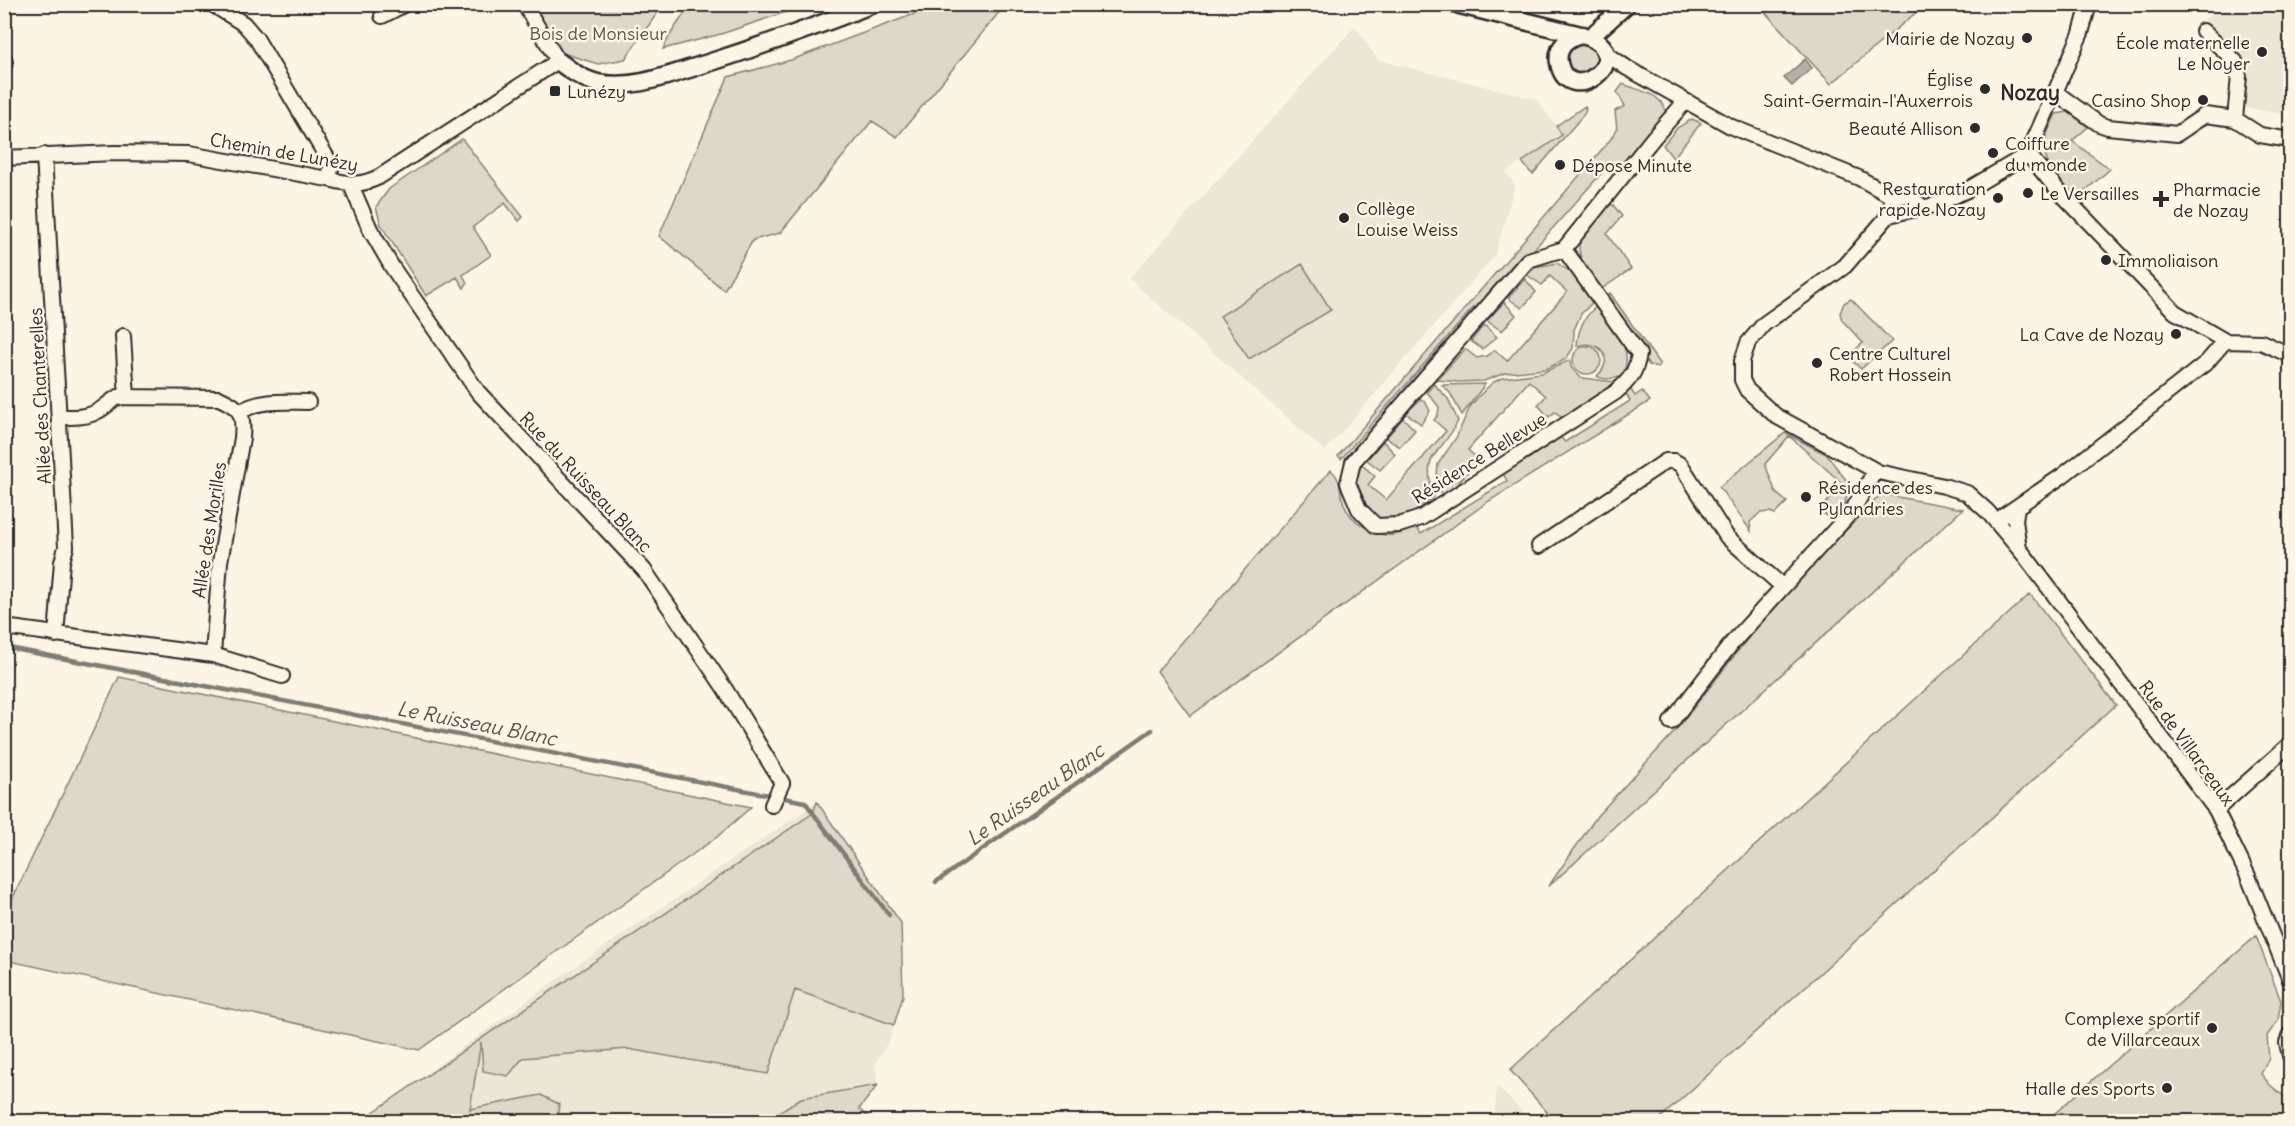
<svg xmlns="http://www.w3.org/2000/svg" width="2295" height="1126" viewBox="0 0 2295 1126" font-family="Delius,sans-serif">
	<style>
		.built { fill: #ece6d7 }
		.green { fill: #ded8ca; stroke: #84827a; stroke-width: 1.5 }
		.water { fill: #b4b0a5; stroke: #7d7b74; stroke-width: 1.5 }
		.lines { fill: none; stroke-linecap: round; stroke-linejoin: round }
		.stream { stroke: #7d7b74; stroke-width: 4.5 }
		.minor-casing { stroke: #2b2b2b; stroke-width: 18 }
		.tertiary-casing { stroke: #2b2b2b; stroke-width: 21 }
		.minor { stroke: #fcf5e5; stroke-width: 14 }
		.tertiary { stroke: #fcf5e5; stroke-width: 16 }
		.poi-dot { fill: #2b2b2b; stroke: #fcf5e5; stroke-width: 2 }
		.labels { text-anchor: middle; dominant-baseline: central; stroke-width: 5; stroke-linejoin: round; paint-order: stroke }
		.park-label { font-size: 18px; fill: #585653; stroke: #fcf5e5 }
		.poi-label { font-size: 18px; fill: #2b2b2b; stroke: #fcf5e5; text-anchor: end }
		.street-label { font-size: 18px; fill: #2b2b2b; stroke: #fcf5e5 }
		.water-label { font-size: 20px; font-style: italic; fill: #545350; stroke: #fcf5e5 }
		.quarter-label { font-size: 21px; font-weight: bold; fill: #2b2b2b; stroke: #fcf5e5 }
	</style>
	<rect width="100%" height="100%" fill="#fcf5e5"/>
	<filter id="ink" filterUnits="userSpaceOnUse"><feTurbulence type="fractalNoise" baseFrequency=".0167" numOctaves="2"/><feDisplacementMap in="SourceGraphic" scale="12" xChannelSelector="R" yChannelSelector="G"/><feConvolveMatrix kernelMatrix="1 2 1 2 8 2 1 2 1" color-interpolation-filters="sRGB"/></filter>
	<g filter="url(#ink)">
		<path class="built" d="M2222 5H2290V115L2250 109 2244 108 2241 104 2248 67 2204 20Z
			M1355 26 1378 60 1536 99 1563 135 1506 172 1515 185 1495 255 1325 451 1129 279Z
			M817 802 901 923 903 996 889 1041 875 1064 878 1085 859 1109 873 1121 366 1122 363 1119 560 977Z
			M1497 1086 1531 1121H1494Z"/>
		<path class="green" d="M941 4 1005 5 897 137 872 121 780 233 753 240 724 290 659 236 728 77 791 60Z
			M531 5H663L625 59 598 64 559 52Z
			M690 5V4L807 5 721 34 663 49 670 35Z
			M1769 5V4L1925 5 1831 84 1763 10Z
			M1567 58a15 15 0 1 1 30 0a15 15 0 1 1-30 0Z
			M1623 84C1639 91 1663 93 1666 113L1615 175 1607 167 1480 310 1474 307 1341 459 1338 456 1610 140 1617 129 1615 111 1625 106 1617 92Z
			M1585 106 1586 110 1584 114 1533 174 1530 172 1522 162 1562 135 1556 126Z
			M2068 112 2088 127 2072 141 2110 169 2077 198C2063 185 2040 164 2045 141 2047 132 2052 123 2056 114Z
			M1692 119 1701 123 1673 158 1663 145 1677 128Z
			M462 139 523 217 519 221 505 203 473 227 491 255 463 275 467 283 464 288 457 277 426 296 381 225 376 207 389 189Z
			M1609 204 1613 205 1622 216 1607 234 1631 269 1600 290C1568 243 1574 245 1609 204Z
			M1557 263 1575 275 1595 300 1581 314 1574 330 1573 348 1566 359 1546 369 1505 373 1484 381 1458 382 1437 380 1465 349 1477 358 1487 356 1495 350 1507 361 1567 292 1550 276 1542 285 1527 275 1536 267Z
			M1302 264 1331 310 1249 359 1220 316Z
			M1525 279 1536 292 1522 308 1508 298Z
			M1610 293 1660 365 1657 368 1649 365 1605 298Z
			M1851 299 1892 341 1861 369 1850 359V354L1863 343 1842 320 1840 313 1844 303Z
			M1504 302 1516 315 1502 331 1487 321Z
			M1597 306C1613 328 1636 348 1622 376 1614 378 1604 381 1597 376 1616 359 1600 338 1577 346 1578 329 1584 316 1597 306Z
			M1484 325 1497 337 1482 349 1471 341Z
			M1573 360a14 14 0 1 1 28 0a14 14 0 1 1-28 0Z
			M1570 360 1571 367 1581 378C1594 378 1604 383 1618 381L1562 417 1555 412 1549 417 1538 405 1546 396 1529 381 1468 450 1479 460 1455 486 1442 496 1437 475 1438 464 1456 438 1470 407 1479 396 1492 383 1502 378 1542 373Z
			M1434 384 1448 399 1458 421C1440 458 1420 450 1434 497L1410 515 1382 522 1360 505 1354 479 1362 465 1375 476 1368 485 1386 500 1446 431 1434 420 1438 415 1439 407 1427 392Z
			M1485 384 1462 415 1450 393 1442 385Z
			M1629 387 1635 396 1642 391 1650 401 1489 501 1190 716 1157 671 1331 470C1342 479 1339 491 1344 504 1349 521 1376 537 1393 535 1400 534 1409 529 1416 527L1421 534 1507 481 1502 471 1557 434 1565 442 1630 401 1624 390Z
			M1421 399 1426 403 1430 411 1421 424 1406 413Z
			M1403 418 1415 430 1400 447 1386 438Z
			M1785 433 1826 454 1850 485 1845 503 1830 519 1820 510 1843 484 1789 436 1765 464 1776 493 1787 502 1775 514 1770 512 1760 513 1750 522 1751 531 1719 487Z
			M1383 441 1395 454 1380 470 1367 460Z
			M1881 494 1963 509 1548 887 1597 816 1677 729 1774 605Z
			M2030 594 2116 705 1657 1121H1555L1510 1070Z
			M119 677 751 807 717 837 419 1050 5 960V914Z
			M817 802 901 923 903 996 894 1025 795 990 768 1074 628 1049 523 1058 508 1076 483 1071 481 1042 470 1109 541 1095 559 1104 557 1121 366 1122 363 1119 813 813Z
			M2256 936 2281 1001 2278 1020 2267 1036 2269 1058 2261 1074 2270 1085 2285 1097 2290 1092V1121H2046Z
			M878 1085 859 1109 873 1121H765L801 1098Z"/>
		<path class="water" d="M1805 59 1812 68 1792 86 1784 78Z"/>
		<g class="lines">
			<path class="stream" d="M4 647 805 802 889 915
				M936 882 1152 730"/>
			<g class="minor-casing">
				<path id="minor" d="M212 4 244 24 256 38 332 166 328 179
					M382 16 405 4
					M2203 31 2235 61 2239 76 2235 119
					M1604 52 1627 68 1732 127 1859 178 1893 197 1907 195 1923 207
					M4 59 5 63
					M2055 92 2099 124 2108 127 2177 134 2205 115 2235 119 2260 135 2290 140
					M2028 154 2056 188 2175 312 2225 341 2261 342 2290 355
					M44 155 66 547 62 562 56 635
					M4 158 114 153 189 154 328 179C350 184 358 187 379 177L558 61 524 4
					M351 185 370 229 392 267 478 392 644 570 725 689 782 783 772 805
					M1893 197 1889 215 1845 266 1764 324 1748 343 1742 361V380L1747 390 1776 416 1878 472 1944 486 1967 493 1988 512 2025 556 2216 810 2248 876 2290 980
					M1889 215 1935 205 1967 190 2028 154 2081 33 2089 4
					M1564 249 1639 354C1636 372 1630 380 1616 392L1421 518 1399 525 1376 526 1359 509 1348 483 1353 462 1528 260 1564 249 1654 137 1685 102
					M123 336 127 397
					M240 412C259 399 286 402 308 402
					M59 417C72 417 87 418 98 411 106 407 110 401 118 397L219 398C241 408 244 413 242 438L220 562 213 655
					M2017 507 2015 520 2019 549
					M1996 521 2062 476 2136 418 2207 362 2225 341
					M1539 546 1666 461H1674L1681 465 1727 537 1782 586
					M4 627 213 655 282 676
					M1671 722 1732 643 1852 511 1875 471
					M2216 810 2290 744
					M2290 1034 2287 1043 2290 1056"/>
			</g>
			<g class="tertiary-casing">
				<path id="tertiary" d="M1456 4 1589 37C1638 59 1568 110 1559 63 1556 47 1568 37 1583 35
					M1594 39 1596 32 1627 4
					M558 61C570 70 583 80 598 83 634 90 671 74 705 64 762 46 817 26 873 4"/>
			</g>
			<use href="#minor" class="minor"/>
			<use href="#tertiary" class="tertiary"/>
		</g>
	</g>
	<g class="poi-dot">
		<circle cx="2027" cy="38" r="6"/>
		<circle cx="2262" cy="52" r="6"/>
		<circle cx="1985" cy="89" r="6"/>
		<rect x="549" y="85" width="12" height="12" rx="3"/>
		<circle cx="2203" cy="100" r="6"/>
		<circle cx="1975" cy="128" r="6"/>
		<circle cx="1993" cy="153" r="6"/>
		<circle cx="1560" cy="165" r="6"/>
		<circle cx="2028" cy="193" r="6"/>
		<circle cx="1998" cy="198" r="6"/>
		<path d="M2158 190h6v6h6v6h-6v6h-6v-6h-6v-6h6z"/>
		<circle cx="1344" cy="218" r="6"/>
		<circle cx="2106" cy="260" r="6"/>
		<circle cx="2176" cy="334" r="6"/>
		<circle cx="1817" cy="363" r="6"/>
		<circle cx="1806" cy="497" r="6"/>
		<circle cx="2212" cy="1028" r="6"/>
		<circle cx="2167" cy="1088" r="6"/>
	</g>
	<g class="labels">
		<g class="park-label">
			<text x="598" y="33">Bois de Monsieur</text>
		</g>
		<g class="poi-label">
			<text x="2015" y="38">Mairie de Nozay</text>
			<text x="2250" y="42">École maternelle<tspan x="2250" dy="21">Le Noyer</tspan></text>
			<text x="1973" y="79">Église<tspan x="1973" dy="21">Saint-Germain-l'Auxerrois</tspan></text>
			<text x="567" y="91" text-anchor="start">Lunézy</text>
			<text x="2191" y="100">Casino Shop</text>
			<text x="1963" y="128">Beauté Allison</text>
			<text x="2005" y="143" text-anchor="start">Coiffure<tspan x="2005" dy="21">du monde</tspan></text>
			<text x="1572" y="165" text-anchor="start">Dépose Minute</text>
			<text x="1986" y="188">Restauration<tspan x="1986" dy="21">rapide Nozay</tspan></text>
			<text x="2173" y="189" text-anchor="start">Pharmacie<tspan x="2173" dy="21">de Nozay</tspan></text>
			<text x="2040" y="193" text-anchor="start">Le Versailles</text>
			<text x="1356" y="208" text-anchor="start">Collège<tspan x="1356" dy="21">Louise Weiss</tspan></text>
			<text x="2118" y="260" text-anchor="start">Immoliaison</text>
			<text x="2164" y="334">La Cave de Nozay</text>
			<text x="1829" y="353" text-anchor="start">Centre Culturel<tspan x="1829" dy="21">Robert Hossein</tspan></text>
			<text x="1818" y="487" text-anchor="start">Résidence des<tspan x="1818" dy="21">Pylandries</tspan></text>
			<text x="2200" y="1018">Complexe sportif<tspan x="2200" dy="21">de Villarceaux</tspan></text>
			<text x="2155" y="1088">Halle des Sports</text>
		</g>
		<g class="street-label">
			<text transform="translate(284 152) rotate(10)">Chemin de Lunézy</text>
			<text transform="translate(40 396) rotate(-93)">Allée des Chanterelles</text>
			<text transform="translate(1479 458) rotate(-32)">Résidence Bellevue</text>
			<text transform="translate(586 482) rotate(47)">Rue du Ruisseau Blanc</text>
			<text transform="translate(209 530) rotate(-81)">Allée des Morilles</text>
			<text transform="translate(2187 743) rotate(54)">Rue de Villarceaux</text>
		</g>
		<g class="water-label">
			<text transform="translate(477 723) rotate(11)">Le Ruisseau Blanc</text>
			<text transform="translate(1035 794) rotate(-35)">Le Ruisseau Blanc</text>
		</g>
		<g class="quarter-label">
			<text x="2030" y="92">Nozay</text>
		</g>
	</g>
	<rect width="2295" height="1126" fill="none" stroke="#fcf5e5" stroke-width="24"/>
	<rect x="12" y="12" width="2271" height="1102" fill="none" stroke="#2b2b2b" stroke-width="2" filter="url(#ink)"/>
</svg>
